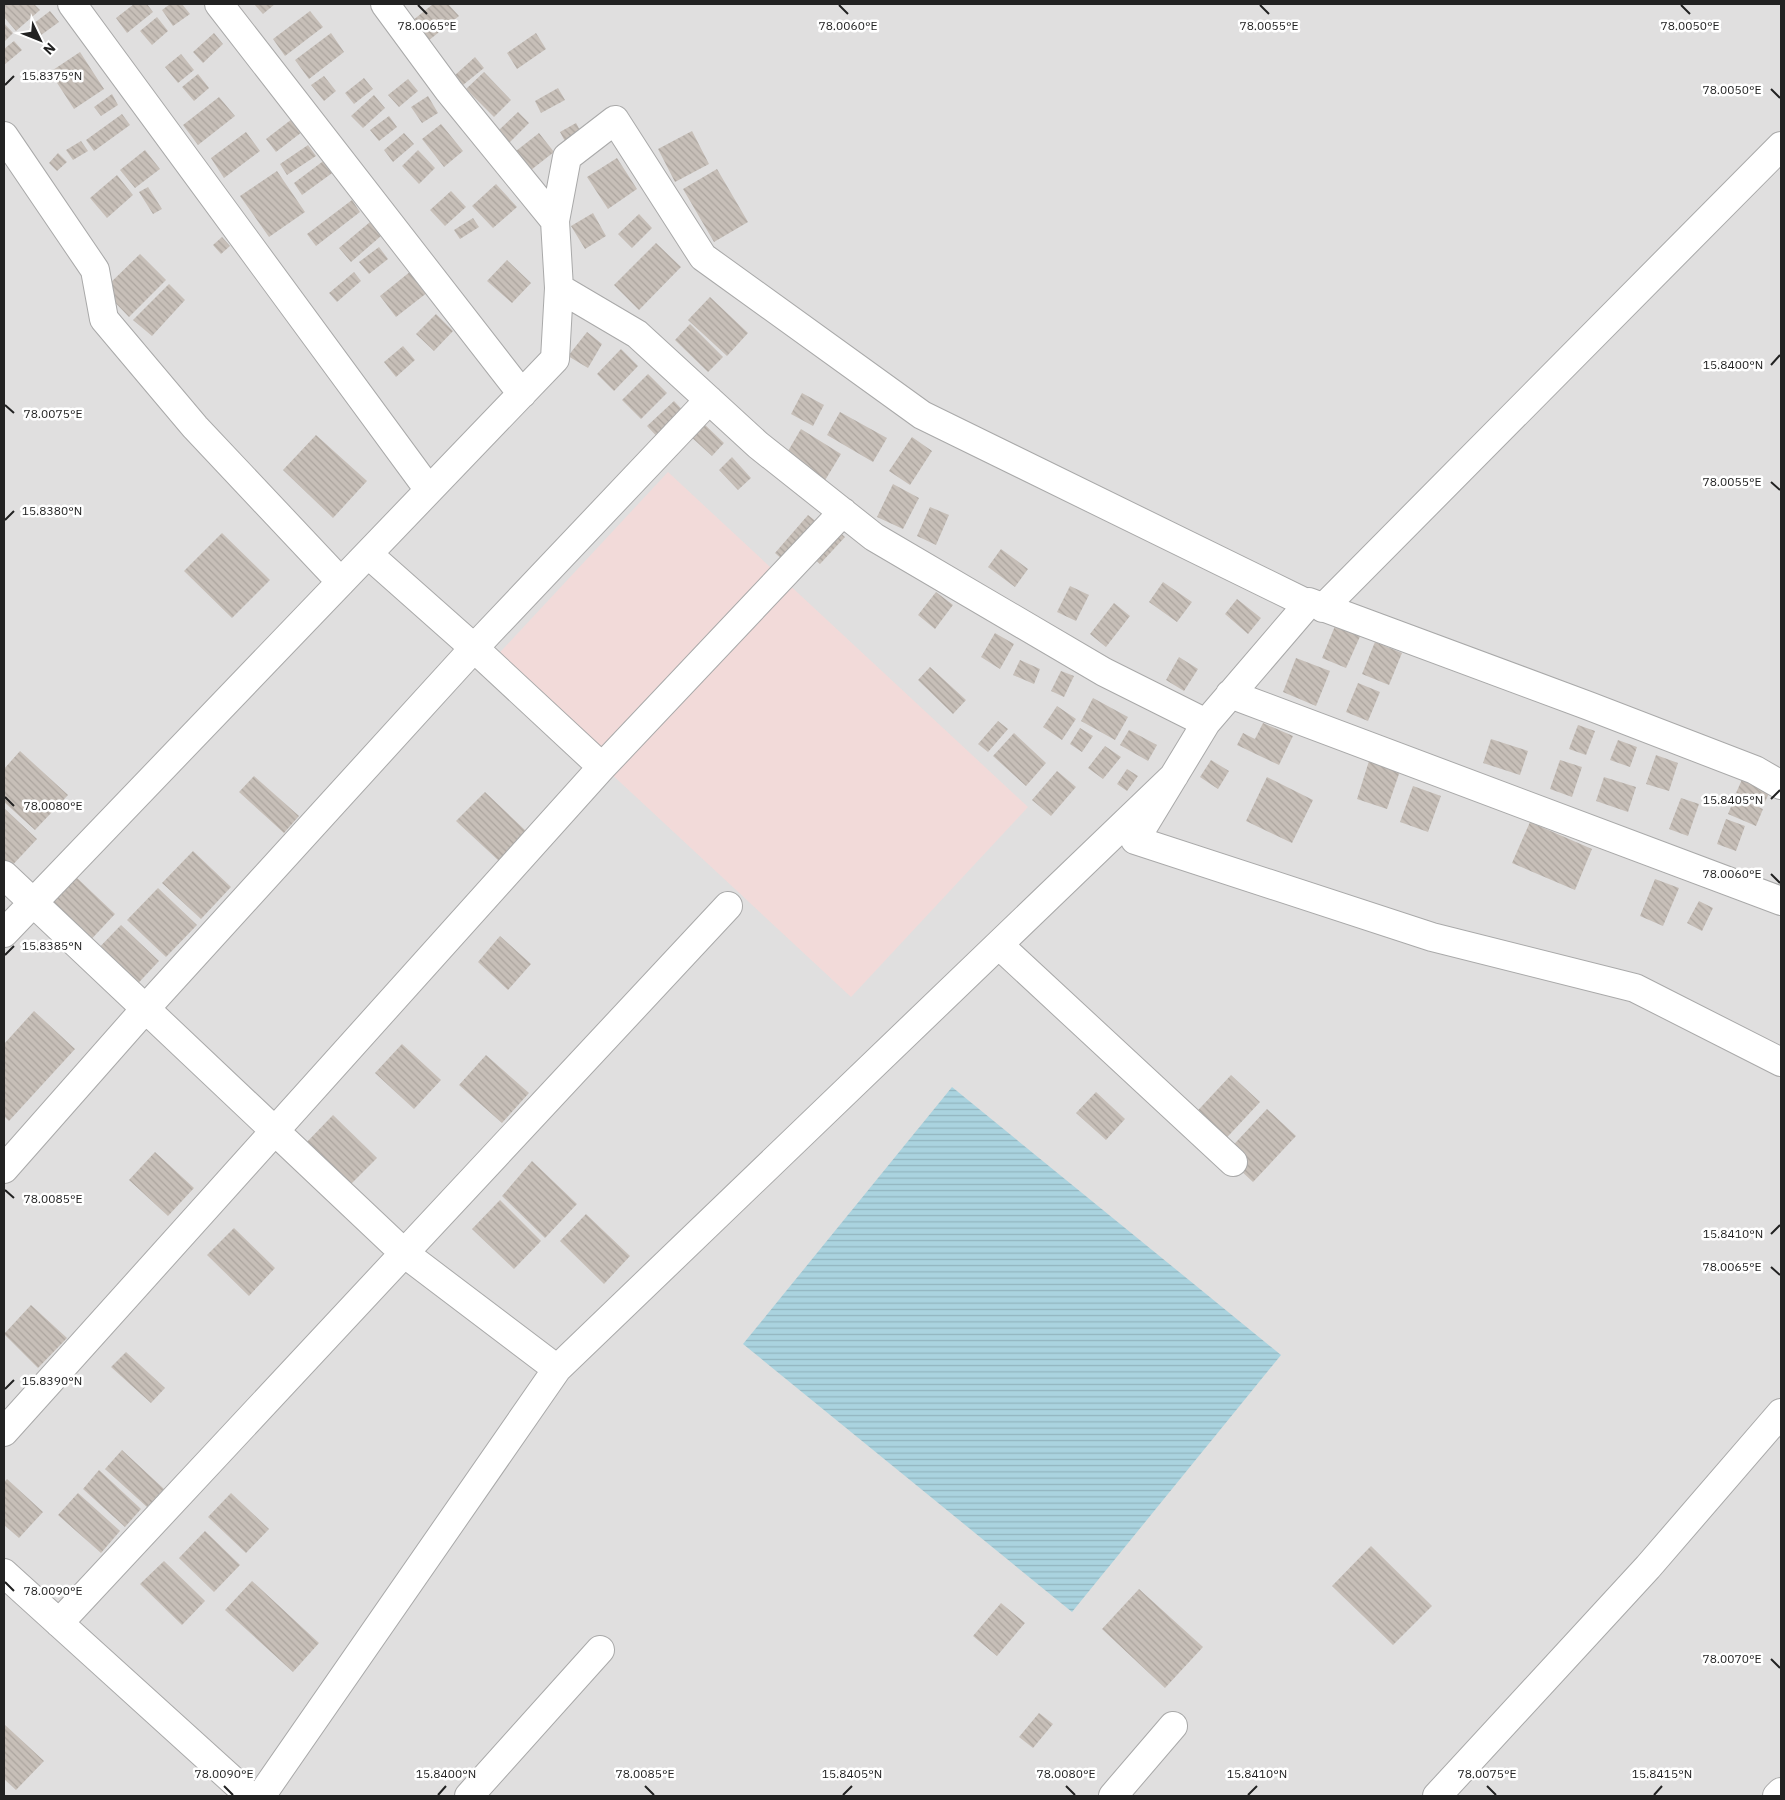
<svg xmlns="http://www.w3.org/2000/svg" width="1785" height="1800" viewBox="0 0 1785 1800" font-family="'IBM Plex Sans',sans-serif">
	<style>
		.residential { fill: #e0dfdf }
		.commercial { fill: #f2dad9 }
		.water { fill: url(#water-rules) }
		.building { fill: url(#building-back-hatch) }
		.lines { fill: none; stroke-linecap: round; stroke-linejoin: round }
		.minor-casing { stroke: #a9a9a9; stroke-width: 30 }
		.minor { stroke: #fff; stroke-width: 28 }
		.ticks { fill: none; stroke: #222; stroke-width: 2 }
		.ticks-label { font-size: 12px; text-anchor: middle; fill: #222; stroke: #fff; stroke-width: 5; stroke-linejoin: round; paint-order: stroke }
	</style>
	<defs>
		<pattern id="water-rules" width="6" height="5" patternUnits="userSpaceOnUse" patternTransform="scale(1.25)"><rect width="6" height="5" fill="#aad3df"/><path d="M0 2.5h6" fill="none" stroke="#92b5bf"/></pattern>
		<pattern id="building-back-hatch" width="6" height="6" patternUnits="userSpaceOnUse" patternTransform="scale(1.25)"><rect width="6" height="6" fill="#c7bfb8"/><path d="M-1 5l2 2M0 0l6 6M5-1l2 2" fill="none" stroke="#aba49e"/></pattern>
	</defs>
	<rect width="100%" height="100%" fill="#f2efe9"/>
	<path class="residential" d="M4 4H1781V1796H4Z"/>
	<path class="commercial" d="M668 472 1028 807 851 997 491 662Z"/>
	<path class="water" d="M952 1087 1281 1355 1072 1612 743 1344Z"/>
	<path class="building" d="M6 4H34L40 10 16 31 4 17V6Z
		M134 4H147L153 12 127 33 116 18Z
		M170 4H182L190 14 173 26 162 10Z
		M254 4H275L263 14Z
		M433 4H448L459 16 428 41 412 21Z
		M50 11 59 22 37 38 29 27Z
		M310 11 323 27 285 56 273 39Z
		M157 17 168 31 152 45 140 31Z
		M4 23 13 33 4 42Z
		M214 33 223 44 203 63 193 52Z
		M331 33 344 52 309 79 295 60Z
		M536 33 546 49 517 69 507 53Z
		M14 41 22 50 4 65V49Z
		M80 52 104 89 74 109 50 72Z
		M181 54 194 70 178 83 165 67Z
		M475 57 484 68 463 85 454 76Z
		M484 72 511 100 494 117 466 89Z
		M198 74 209 88 194 101 182 87Z
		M324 76 336 91 324 101 311 85Z
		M364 78 373 89 354 104 345 93Z
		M408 79 418 91 399 107 388 95Z
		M558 88 565 100 541 113 535 101Z
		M112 94 118 105 101 116 94 107Z
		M374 95 385 108 363 128 351 116Z
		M428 96 438 113 422 123 411 107Z
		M219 97 235 116 198 145 183 125Z
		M518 112 529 123 509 143 498 131Z
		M122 114 130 125 94 151 86 140Z
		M389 116 397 127 379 141 370 130Z
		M292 119 302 132 276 152 266 139Z
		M576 123 582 134 566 143 560 132Z
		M441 124 463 151 444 167 422 139Z
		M692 131 709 164 675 182 658 149Z
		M246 132 260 151 224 178 211 158Z
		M404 133 414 144 393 162 384 150Z
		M539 133 554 152 531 170 516 151Z
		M81 141 88 151 73 160 66 150Z
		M308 145 316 156 287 175 280 164Z
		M145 150 160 169 135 188 120 170Z
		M418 150 435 168 419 184 402 166Z
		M58 153 67 162 57 171 49 163Z
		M617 158 637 189 608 209 587 177Z
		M326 159 335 171 302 195 294 183Z
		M717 169 748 222 714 242 683 189Z
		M277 171 305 212 269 237 240 196Z
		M117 175 133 195 107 218 90 198Z
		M496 184 517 207 493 228 472 206Z
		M148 187 162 209 153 214 139 192Z
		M451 191 466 207 445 226 430 210Z
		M352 200 360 212 316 246 307 234Z
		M593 213 606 236 585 249 571 226Z
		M639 214 652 228 632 248 618 234Z
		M473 218 479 227 460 239 454 230Z
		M370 222 381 236 351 262 339 248Z
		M222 237 230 246 221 254 213 245Z
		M656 243 681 267 639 310 614 285Z
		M379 247 388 259 369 274 359 262Z
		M140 254 166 280 129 317 103 290Z
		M507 260 531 283 512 303 487 281Z
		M411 271 428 292 396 317 380 296Z
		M354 272 361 281 337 302 329 293Z
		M169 284 185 300 152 336 133 320Z
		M710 297 748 333 727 356 688 320Z
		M436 314 453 331 434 351 416 334Z
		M690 324 723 357 708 372 675 340Z
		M587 332 602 344 588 368 568 356Z
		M403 346 415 360 396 377 384 362Z
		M621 349 638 366 614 391 597 374Z
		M648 374 667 393 641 419 622 400Z
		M802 393 824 405 813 426 791 414Z
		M674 401 691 419 665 445 647 426Z
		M840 412 887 438 873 462 827 435Z
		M702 422 724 443 712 456 689 435Z
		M801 429 841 454 824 482 784 458Z
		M316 435 367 481 333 518 283 470Z
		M912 437 932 451 910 485 889 471Z
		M732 457 751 478 738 490 719 470Z
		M893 484 919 498 903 529 877 517Z
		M930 507 949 515 936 545 917 536Z
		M808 515 824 528 791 567 775 553Z
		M834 527 845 537 820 564 809 554Z
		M222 533 270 580 232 618 184 571Z
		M1001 549 1028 569 1015 587 988 567Z
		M1163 582 1192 602 1177 622 1149 602Z
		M1070 586 1089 595 1076 621 1057 612Z
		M936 592 953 605 935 629 918 615Z
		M1237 599 1261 618 1248 634 1225 614Z
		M1114 603 1130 616 1106 647 1090 634Z
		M1337 621 1362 632 1346 668 1322 658Z
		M995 633 1014 644 1000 669 981 657Z
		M1375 642 1402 653 1389 685 1362 674Z
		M1179 657 1198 669 1184 691 1166 680Z
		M1296 658 1330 671 1316 706 1283 692Z
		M1020 660 1040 669 1034 684 1013 675Z
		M930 667 966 700 953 714 918 680Z
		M1061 671 1074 676 1064 697 1051 691Z
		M1358 683 1380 692 1368 721 1346 712Z
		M1093 698 1128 717 1115 740 1081 721Z
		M1057 706 1076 719 1062 740 1043 727Z
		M998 721 1008 729 988 752 978 744Z
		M1263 723 1293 736 1279 765 1237 745 1243 733 1255 739Z
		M1578 725 1595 731 1586 755 1569 749Z
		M1080 728 1093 736 1082 752 1070 744Z
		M1129 730 1157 745 1148 761 1120 745Z
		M1014 733 1046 763 1026 786 993 756Z
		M1491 739 1528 751 1520 775 1483 763Z
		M1618 740 1637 747 1630 767 1610 760Z
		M1105 746 1121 757 1103 779 1088 768Z
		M20 751 68 795 35 830 4 802V769Z
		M1656 755 1678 763 1669 791 1646 784Z
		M1211 760 1229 771 1218 789 1200 777Z
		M1560 760 1582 767 1572 797 1550 789Z
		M1369 761 1400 771 1387 809 1357 799Z
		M1127 769 1138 776 1127 791 1117 784Z
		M1057 771 1076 787 1051 816 1032 800Z
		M1744 775 1772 787 1763 806 1736 793Z
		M254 776 299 816 284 833 239 792Z
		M1267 777 1313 800 1292 843 1246 821Z
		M1604 777 1636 787 1628 812 1596 801Z
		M1413 786 1441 796 1428 832 1400 822Z
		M485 792 527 832 499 861 456 821Z
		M1735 797 1763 809 1756 826 1728 814Z
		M1681 798 1699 804 1688 836 1669 829Z
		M4 808 37 839 7 871 4 867Z
		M1726 819 1745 826 1736 851 1717 844Z
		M1530 822 1592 849 1575 890 1512 863Z
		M193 851 231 887 201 919 162 883Z
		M76 877 115 914 85 946 46 909Z
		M1655 879 1679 888 1663 926 1640 916Z
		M158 888 197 925 166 957 127 920Z
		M1699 901 1713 908 1702 931 1687 923Z
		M121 925 159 961 129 993 90 957Z
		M500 936 531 964 508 990 478 962Z
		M34 1011 75 1049 9 1121 4 1116V1044Z
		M402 1044 441 1080 414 1109 375 1073Z
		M486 1055 529 1093 502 1123 459 1085Z
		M1231 1075 1260 1102 1217 1148 1188 1121Z
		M1096 1092 1125 1119 1106 1140 1076 1113Z
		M1267 1109 1296 1136 1253 1182 1224 1155Z
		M333 1115 377 1158 349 1186 305 1144Z
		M155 1152 194 1188 168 1216 129 1180Z
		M532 1161 577 1204 545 1238 502 1196Z
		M500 1200 541 1241 514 1269 472 1229Z
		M586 1214 630 1256 604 1284 560 1241Z
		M234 1228 275 1268 249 1296 207 1255Z
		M31 1305 67 1338 38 1368 4 1334Z
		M126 1352 165 1388 151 1403 111 1367Z
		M122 1450 164 1489 147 1507 105 1469Z
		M99 1470 141 1509 125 1527 83 1489Z
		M7 1479 43 1512 19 1538 4 1525V1482Z
		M78 1493 120 1531 101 1553 58 1515Z
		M231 1493 269 1529 246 1553 208 1517Z
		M205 1531 240 1565 214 1592 179 1558Z
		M1371 1546 1432 1606 1393 1645 1332 1586Z
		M164 1561 205 1601 182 1625 140 1584Z
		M252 1581 319 1643 293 1672 225 1610Z
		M1139 1589 1203 1647 1165 1688 1102 1629Z
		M1001 1603 1025 1623 997 1656 973 1636Z
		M1039 1713 1053 1724 1033 1748 1019 1737Z
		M4 1724 44 1761 16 1790 4 1779Z"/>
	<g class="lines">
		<g class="minor-casing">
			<path id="minor" d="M72 4 429 490
				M219 4 522 394
				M4 136 95 270 104 319 195 427 341 582
				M555 221 567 157 615 120 703 257 922 415 1308 604 1206 723 1104 672 874 537 758 445 637 334 559 288
				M368 554 474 648 602 767
				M1309 602 1589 706 1755 770 1781 785
				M1323 608 1781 146
				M1230 694 1781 901
				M1206 723 1135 840 1432 937 1635 988 1781 1062
				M4 875 404 1253 557 1369
				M4 933 555 359 559 288 555 221 449 91 385 4
				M999 945 1233 1162
				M4 1169 146 1008 474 648 709 400
				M4 1432 602 767 843 512
				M4 1573 250 1796
				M59 1623 728 906
				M261 1796 557 1369 1174 776
				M469 1796 600 1650
				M1113 1796 1173 1726
				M1437 1796 1648 1567 1781 1413
				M1777 1796 1781 1792"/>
		</g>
		<use href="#minor" class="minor"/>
	</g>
	<path class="ticks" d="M418 5 427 14M839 5 848 14M1260 5 1269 14M1681 5 1690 14M5 85 14 76M1771 89 1780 98M1771 365 1780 355M5 405 14 413M1771 482 1780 490M5 520 14 511M5 797 14 806M1771 799 1780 790M1771 874 1780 883M5 955 14 946M5 1190 14 1198M1771 1234 1780 1225M1771 1267 1780 1275M5 1389 14 1380M5 1582 14 1591M1771 1659 1780 1668M224 1786 233 1795M645 1786 654 1795M1066 1786 1075 1795M1487 1786 1496 1795M438 1795 446 1786M843 1795 852 1786M1248 1795 1257 1786M1654 1795 1662 1786"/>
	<g class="ticks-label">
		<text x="427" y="30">78.0065°E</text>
		<text x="848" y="30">78.0060°E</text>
		<text x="1269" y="30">78.0055°E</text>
		<text x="1690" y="30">78.0050°E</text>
		<text x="52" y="80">15.8375°N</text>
		<text x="1732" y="94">78.0050°E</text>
		<text x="1733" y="369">15.8400°N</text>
		<text x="53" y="418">78.0075°E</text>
		<text x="1732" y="486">78.0055°E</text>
		<text x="52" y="515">15.8380°N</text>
		<text x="1733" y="804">15.8405°N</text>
		<text x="53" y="810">78.0080°E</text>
		<text x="1732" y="878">78.0060°E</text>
		<text x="52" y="950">15.8385°N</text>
		<text x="53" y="1203">78.0085°E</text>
		<text x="1733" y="1238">15.8410°N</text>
		<text x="1732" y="1271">78.0065°E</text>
		<text x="52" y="1385">15.8390°N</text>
		<text x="53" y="1595">78.0090°E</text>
		<text x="1732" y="1663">78.0070°E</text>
		<text x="446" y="1778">15.8400°N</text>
		<text x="852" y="1778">15.8405°N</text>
		<text x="1257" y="1778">15.8410°N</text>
		<text x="1662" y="1778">15.8415°N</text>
		<text x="224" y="1778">78.0090°E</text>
		<text x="645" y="1778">78.0085°E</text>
		<text x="1066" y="1778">78.0080°E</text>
		<text x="1487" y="1778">78.0075°E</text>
	</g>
	<rect width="1785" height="1800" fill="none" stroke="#222222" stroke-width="10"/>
	<g transform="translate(40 40) rotate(133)" stroke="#ffffff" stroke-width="4" paint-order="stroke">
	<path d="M0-4L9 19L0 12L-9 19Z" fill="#222222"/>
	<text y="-8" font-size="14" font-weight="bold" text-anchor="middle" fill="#222222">N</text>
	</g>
</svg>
